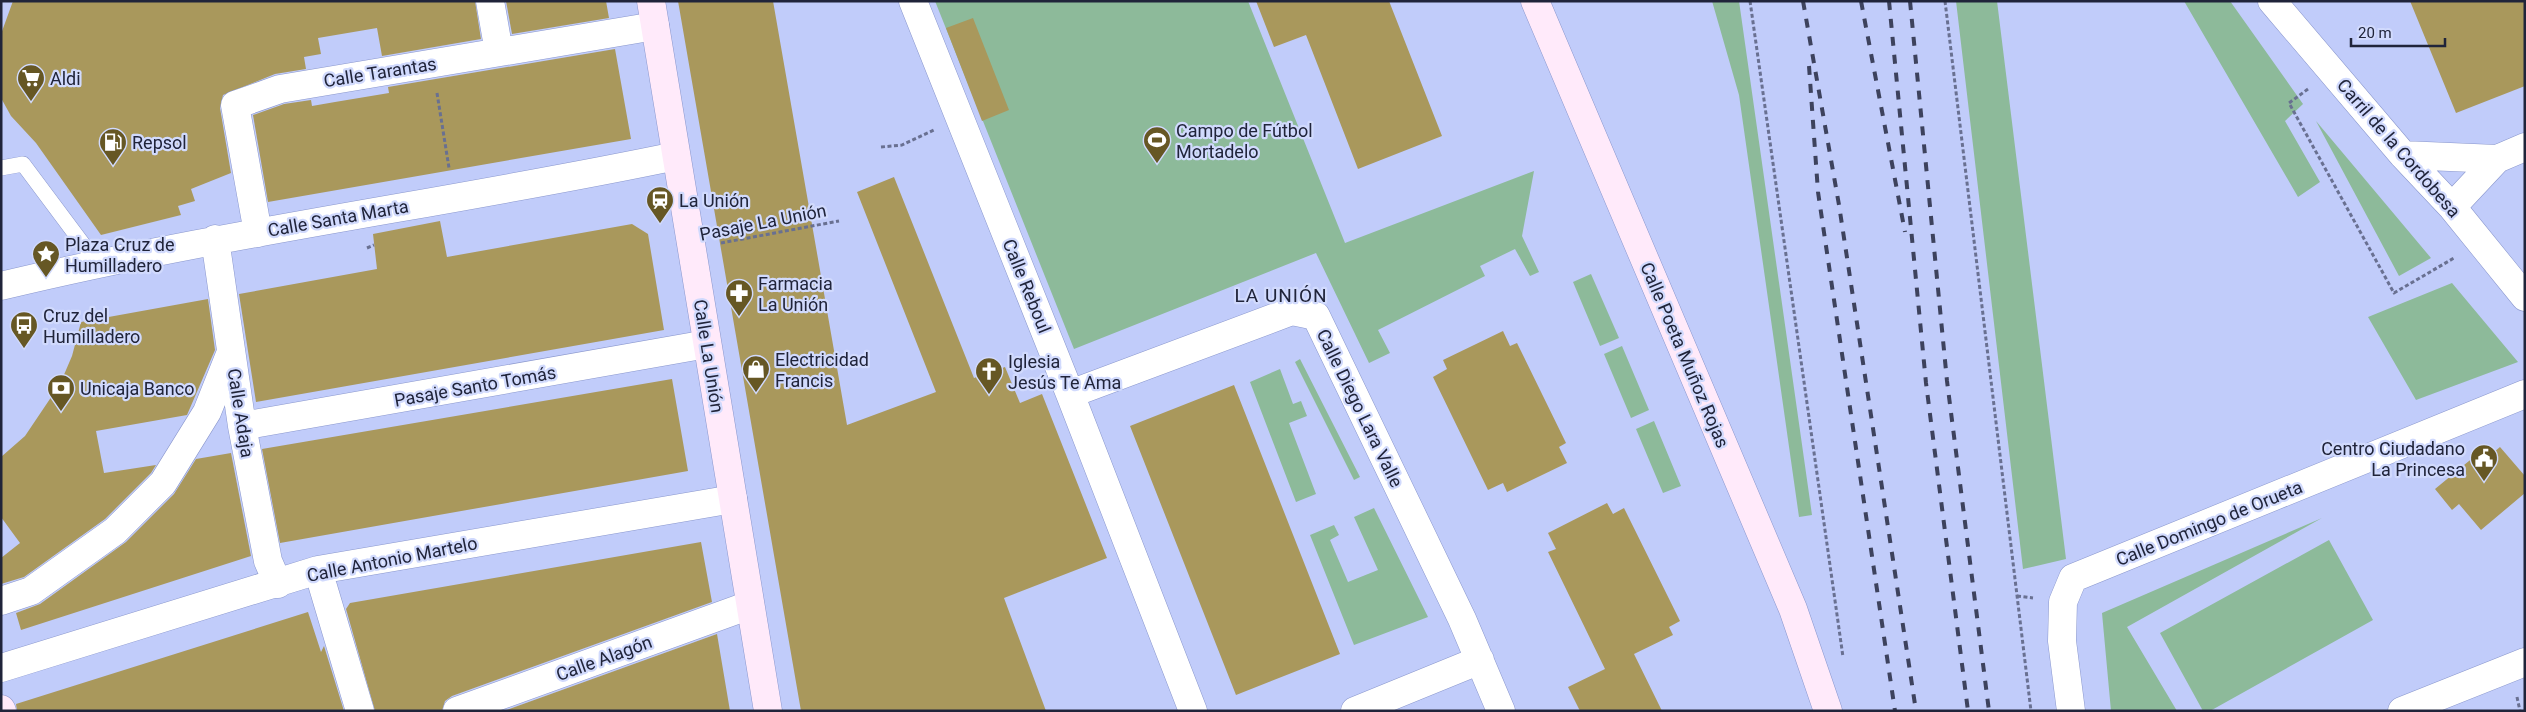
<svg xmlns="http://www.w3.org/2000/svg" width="2526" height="712" viewBox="0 0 2526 712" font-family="Roboto,sans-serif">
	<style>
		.green { fill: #8dba9a }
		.building { fill: #a9985c }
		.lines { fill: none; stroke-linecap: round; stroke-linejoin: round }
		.lane-casing { stroke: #8a97cd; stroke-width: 16 }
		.street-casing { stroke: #8a97cd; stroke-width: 29 }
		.secondary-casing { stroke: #8a97cd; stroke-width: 29 }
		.path { stroke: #697091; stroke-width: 3; stroke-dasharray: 4 2.5; stroke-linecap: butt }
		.lane { stroke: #fff; stroke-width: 15 }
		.street { stroke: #fff; stroke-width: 28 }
		.secondary { stroke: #ffeafa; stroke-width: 28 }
		.rail { stroke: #3d425d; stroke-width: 4; stroke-dasharray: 9 9; stroke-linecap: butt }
		.labels { text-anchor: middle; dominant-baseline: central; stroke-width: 4.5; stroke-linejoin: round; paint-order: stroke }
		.street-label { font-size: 18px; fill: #20243a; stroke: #d1dafd }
		.poi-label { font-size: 18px; fill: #20243a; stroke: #d1dafd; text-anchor: start }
		.neighbourhood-label { font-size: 19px; letter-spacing: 1px; fill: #20243a; stroke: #d1dafd }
	</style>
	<rect width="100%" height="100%" fill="#c1ccfa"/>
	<path class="green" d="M935 1H1248L1345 243 1534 171 1522 236 1539 272 1530 276 1515 249 1480 266 1485 276 1378 330 1390 353 1369 363 1316 253 1074 349Z
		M1712 1H1739L1812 515 1799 517 1739 95Z
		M1956 1H1997L2066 559 2023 569Z
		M2184 1H2230L2303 104 2285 121 2320 182 2298 197Z
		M2316 121 2431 258 2399 276Z
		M1591 274 1619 338 1600 346 1573 282Z
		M2452 283 2518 362 2416 400 2368 317Z
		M1622 346 1649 410 1631 418 1604 354Z
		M1300 359 1360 477 1354 480 1295 362Z
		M1280 369 1293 404 1301 401 1307 416 1289 423 1316 494 1296 502 1250 382Z
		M1654 421 1681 486 1663 493 1636 429Z
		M1374 508 1428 617 1354 645 1310 535 1334 525 1339 535 1330 540 1348 582 1378 570 1354 517Z
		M2322 518 2127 627 2177 711H2111L2102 613Z
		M2329 540 2373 620 2210 711H2203L2160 633Z"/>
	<path class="building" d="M13 1H475L481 39 382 56 377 28 318 38 321 54 304 57 306 69 275 74 223 95 220 108 231 173 191 189 195 201 178 206 181 215 101 235 36 143 11 116 1 98V34Z
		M506 1H606L609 18 512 34Z
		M678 1H773L847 425 936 392 857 192 894 177 974 378 1005 367 1020 403 1042 394 1107 558 1004 598 1046 711H801Z
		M1256 1H1389L1442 136 1358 169 1306 35 1274 47Z
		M2410 1H2525V86L2456 113Z
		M973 18 1009 110 982 121 946 28Z
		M615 49 631 139 268 202 253 115 284 104 311 100 312 106 335 102 389 93 388 87Z
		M440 221 447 257 632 224 648 234 664 330 256 402 239 294 377 269 373 234Z
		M208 299 215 350 187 415 96 431 104 473 156 465 151 473 105 519 24 577 1 584V558L20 543 1 517V457L25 436 60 384 72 356 81 322Z
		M1503 331 1510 346 1517 343 1566 443 1559 447 1567 463 1507 492 1503 483 1488 490 1433 377 1447 369 1443 360Z
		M672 379 688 471 280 543 262 449Z
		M1234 385 1340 654 1236 695 1130 426Z
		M2500 447 2525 476V493L2481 530 2459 504 2452 510 2435 489 2475 456 2481 463Z
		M231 453 251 556 21 630 16 613 40 604 126 542 174 494 196 459Z
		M1607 503 1613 514 1624 508 1680 621 1669 627 1673 635 1634 654 1662 711H1580L1568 687 1605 669 1548 552 1556 549 1548 533Z
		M701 542 712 602 452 696 445 701 442 711H375L346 609 350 603Z
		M308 612 321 652 324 646 344 711H17L16 704Z
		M717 634 730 711H504Z"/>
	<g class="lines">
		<g class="lane-casing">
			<path id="lane" d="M1 168 23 164 97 263"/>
		</g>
		<g class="street-casing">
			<path id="street" d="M490 1 499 52
				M913 1 1070 394 1193 711
				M2272 1 2403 155 2452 207 2525 297
				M2403 155 2497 159 2525 147
				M2452 207 2497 159
				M258 233 235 105 280 89 655 26
				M215 239 242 426 268 561 278 584
				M1 286C224 232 452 203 676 156
				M1070 394 1292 311 1316 316 1462 619 1501 711
				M242 426 707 344
				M318 570 360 711
				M1 601 31 591 115 531 163 483 207 412 231 352
				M1 668 318 570 733 499
				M457 711 750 605
				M1355 711 1480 660
				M2071 711 2062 641 2063 602 2073 578 2525 394
				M2402 711 2525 662"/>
		</g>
		<g class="secondary-casing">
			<path id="secondary" d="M651 1 768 711
				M1535 1 1793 609 1828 711
				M1 709 2 711"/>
		</g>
		<path class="path" d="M1750 1 1843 657
			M1945 1 2031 711
			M2308 89 2289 103 2394 293 2454 258
			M437 93 449 168
			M881 147 902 145 934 130
			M721 243 839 221
			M367 248 374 245
			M2017 596 2033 598
			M2517 697 2520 711"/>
		<use href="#lane" class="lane"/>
		<use href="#street" class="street"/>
		<use href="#secondary" class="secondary"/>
		<path class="rail" d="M1803 1 1839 205 1916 711
			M1861 1 1905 232
			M1889 1 1926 383 1968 711
			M1910 1 1947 381 1989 711
			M1809 66 1818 192 1895 711"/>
	</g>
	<defs>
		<g id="supermarket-pin" transform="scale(1.4375)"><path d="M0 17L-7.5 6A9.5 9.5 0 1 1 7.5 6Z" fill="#665724" stroke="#d1dafd"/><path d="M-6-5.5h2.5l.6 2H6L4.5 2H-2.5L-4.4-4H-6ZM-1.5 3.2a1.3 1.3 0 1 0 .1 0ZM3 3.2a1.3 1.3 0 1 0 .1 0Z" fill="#fff"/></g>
		<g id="stadium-pin" transform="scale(1.4375)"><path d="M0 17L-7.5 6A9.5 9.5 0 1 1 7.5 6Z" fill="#665724" stroke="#d1dafd"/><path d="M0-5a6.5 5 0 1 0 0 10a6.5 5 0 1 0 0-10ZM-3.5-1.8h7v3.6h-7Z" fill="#fff"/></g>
		<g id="fuel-pin" transform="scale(1.4375)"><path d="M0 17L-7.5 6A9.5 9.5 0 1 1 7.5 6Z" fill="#665724" stroke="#d1dafd"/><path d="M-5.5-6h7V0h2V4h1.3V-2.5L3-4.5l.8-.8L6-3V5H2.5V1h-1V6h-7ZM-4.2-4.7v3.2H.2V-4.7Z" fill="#fff"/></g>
		<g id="station-pin" transform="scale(1.4375)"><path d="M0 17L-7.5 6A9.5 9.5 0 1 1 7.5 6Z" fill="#665724" stroke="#d1dafd"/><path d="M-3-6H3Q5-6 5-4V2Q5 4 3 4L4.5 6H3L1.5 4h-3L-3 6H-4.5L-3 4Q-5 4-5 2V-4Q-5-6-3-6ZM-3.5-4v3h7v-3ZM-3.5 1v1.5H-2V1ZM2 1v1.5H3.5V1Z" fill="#fff"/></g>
		<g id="sight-pin" transform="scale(1.4375)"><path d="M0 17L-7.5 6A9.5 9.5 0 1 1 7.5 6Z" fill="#665724" stroke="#d1dafd"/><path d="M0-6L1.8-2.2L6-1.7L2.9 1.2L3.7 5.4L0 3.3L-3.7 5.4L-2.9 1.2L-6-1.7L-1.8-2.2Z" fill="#fff"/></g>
		<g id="pharmacy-pin" transform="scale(1.4375)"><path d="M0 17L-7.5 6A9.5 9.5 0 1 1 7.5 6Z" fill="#665724" stroke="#d1dafd"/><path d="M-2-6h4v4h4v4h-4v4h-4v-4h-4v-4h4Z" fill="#fff"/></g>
		<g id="bus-pin" transform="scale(1.4375)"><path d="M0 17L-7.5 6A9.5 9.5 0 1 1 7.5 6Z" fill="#665724" stroke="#d1dafd"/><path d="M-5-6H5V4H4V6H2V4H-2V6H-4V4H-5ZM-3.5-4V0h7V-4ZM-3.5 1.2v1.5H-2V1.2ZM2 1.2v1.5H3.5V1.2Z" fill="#fff"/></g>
		<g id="shop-pin" transform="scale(1.4375)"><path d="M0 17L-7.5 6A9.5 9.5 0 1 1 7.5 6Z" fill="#665724" stroke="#d1dafd"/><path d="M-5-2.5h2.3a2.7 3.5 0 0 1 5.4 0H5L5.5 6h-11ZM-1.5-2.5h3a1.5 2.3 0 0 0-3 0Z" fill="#fff"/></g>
		<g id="church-pin" transform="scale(1.4375)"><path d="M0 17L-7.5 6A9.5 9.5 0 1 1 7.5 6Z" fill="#665724" stroke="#d1dafd"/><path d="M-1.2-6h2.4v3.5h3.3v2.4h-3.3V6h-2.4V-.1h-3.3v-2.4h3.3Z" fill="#fff"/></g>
		<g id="bank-pin" transform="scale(1.4375)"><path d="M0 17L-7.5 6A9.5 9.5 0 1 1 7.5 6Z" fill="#665724" stroke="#d1dafd"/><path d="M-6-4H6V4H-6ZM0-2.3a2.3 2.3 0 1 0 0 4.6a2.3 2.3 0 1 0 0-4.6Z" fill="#fff"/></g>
		<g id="civic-pin" transform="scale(1.4375)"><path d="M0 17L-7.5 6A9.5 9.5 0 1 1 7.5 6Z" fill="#665724" stroke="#d1dafd"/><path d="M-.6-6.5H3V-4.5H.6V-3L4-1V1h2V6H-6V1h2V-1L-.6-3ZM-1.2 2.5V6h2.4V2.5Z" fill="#fff"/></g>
	</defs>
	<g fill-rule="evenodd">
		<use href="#supermarket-pin" x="31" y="78"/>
		<use href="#stadium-pin" x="1157" y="140"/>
		<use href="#fuel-pin" x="113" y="142"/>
		<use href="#station-pin" x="660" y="200"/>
		<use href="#sight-pin" x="46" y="254"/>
		<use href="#pharmacy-pin" x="739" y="293"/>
		<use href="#bus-pin" x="24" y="325"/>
		<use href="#shop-pin" x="756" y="369"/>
		<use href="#church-pin" x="989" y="371"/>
		<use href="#bank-pin" x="61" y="388"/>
		<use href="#civic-pin" x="2484" y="458"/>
	</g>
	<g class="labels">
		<g class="street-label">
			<text transform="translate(380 72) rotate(-9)">Calle Tarantas</text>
			<text transform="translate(2399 148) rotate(49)">Carril de la Cordobesa</text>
			<text transform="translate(338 218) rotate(-10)">Calle Santa Marta</text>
			<text transform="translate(763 222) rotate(-11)">Pasaje La Unión</text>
			<text transform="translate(1027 286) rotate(68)">Calle Reboul</text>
			<text transform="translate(1685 355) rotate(67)">Calle Poeta Muñoz Rojas</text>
			<text transform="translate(709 356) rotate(81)">Calle La Unión</text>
			<text transform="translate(475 386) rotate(-10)">Pasaje Santo Tomás</text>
			<text transform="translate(1360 408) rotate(64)">Calle Diego Lara Valle</text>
			<text transform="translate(241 413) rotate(81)">Calle Adaja</text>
			<text transform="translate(2209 523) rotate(-22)">Calle Domingo de Orueta</text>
			<text transform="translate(392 559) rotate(-11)">Calle Antonio Martelo</text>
			<text transform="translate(604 658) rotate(-20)">Calle Alagón</text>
		</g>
		<g class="poi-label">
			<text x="50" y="78">Aldi</text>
			<text x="1176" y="130">Campo de Fútbol<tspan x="1176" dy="21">Mortadelo</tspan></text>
			<text x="132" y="142">Repsol</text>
			<text x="679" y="200">La Unión</text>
			<text x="65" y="244">Plaza Cruz de<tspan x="65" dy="21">Humilladero</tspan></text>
			<text x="758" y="283">Farmacia<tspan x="758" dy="21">La Unión</tspan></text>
			<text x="43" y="315">Cruz del<tspan x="43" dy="21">Humilladero</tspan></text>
			<text x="775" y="359">Electricidad<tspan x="775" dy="21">Francis</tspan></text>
			<text x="1008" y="361">Iglesia<tspan x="1008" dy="21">Jesús Te Ama</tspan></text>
			<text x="80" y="388">Unicaja Banco</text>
			<text x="2465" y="448" text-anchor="end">Centro Ciudadano<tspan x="2465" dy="21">La Princesa</tspan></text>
		</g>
		<g class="neighbourhood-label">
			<text x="1281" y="295">LA UNIÓN</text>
		</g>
	</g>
	<rect width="2526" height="712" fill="none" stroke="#20243a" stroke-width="5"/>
	<path d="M2351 38v8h94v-8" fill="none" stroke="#20243a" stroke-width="2.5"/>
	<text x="2358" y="38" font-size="15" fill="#20243a" stroke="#d1dafd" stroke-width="4" paint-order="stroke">20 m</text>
</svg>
